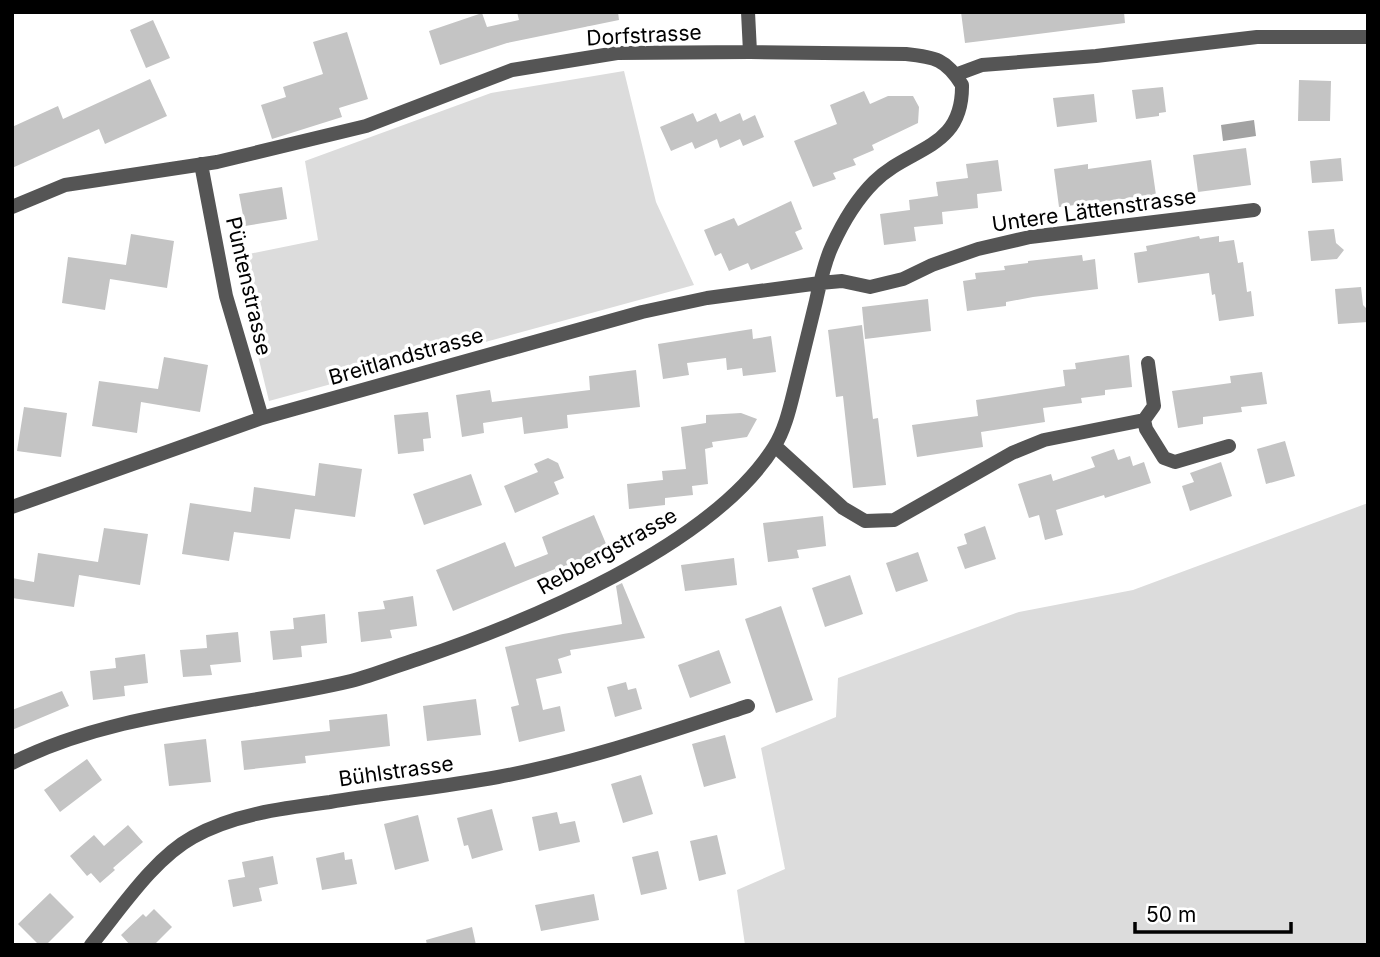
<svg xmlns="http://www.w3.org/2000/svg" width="1380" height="957" viewBox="0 0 1380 957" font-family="Inter,sans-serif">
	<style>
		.green { fill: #dcdcdc }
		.water { fill: #a3a3a3 }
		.building { fill: #c4c4c4 }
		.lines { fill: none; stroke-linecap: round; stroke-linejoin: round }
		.minor { stroke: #555; stroke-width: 14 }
		.labels { text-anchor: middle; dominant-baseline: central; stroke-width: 7; stroke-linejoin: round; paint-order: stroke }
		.street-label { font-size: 21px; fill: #000; stroke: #fff }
	</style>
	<rect width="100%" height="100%" fill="#fff"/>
	<path class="green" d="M624 71 656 202 694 285 269 401 234 257 318 240 305 161 491 93Z
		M1368 503V945H745L737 890 785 869 761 748 836 717 838 678 1019 612 1133 590Z"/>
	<path class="water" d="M1254 120 1256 136 1223 141 1221 125Z"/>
	<path class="building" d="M517 12H618L619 20 507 43 440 65 429 31 482 13 487 27 519 20Z
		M961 12H1124L1125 23 965 43Z
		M153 20 170 58 146 68 130 30Z
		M347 32 368 99 339 108 342 117 272 139 261 105 286 97 283 87 323 74 313 42Z
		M150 79 167 116 105 144 99 129 12 168V127L58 106 63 119Z
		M1299 80 1331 81 1330 121H1298Z
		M1163 87 1166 112 1159 113V116L1136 119 1132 90Z
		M864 91 870 104 888 96H913L919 107 918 123 872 145 874 150 853 159 856 165 833 173 836 179 813 187 794 141 837 124 830 105Z
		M1094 94 1097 122 1057 127 1053 98Z
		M693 113 697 122 716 113 720 122 740 113 743 121 755 115 764 137 743 146 740 139 720 148 717 139 695 149 692 142 671 151 660 127Z
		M1246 148 1251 185 1198 192 1193 155Z
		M1341 158 1343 181 1312 183 1310 161Z
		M998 160 1002 191 977 194 978 208 942 212 943 224 914 227 916 241 884 245 880 214 910 210 909 200 938 196 936 182 968 178 966 164Z
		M1151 160 1156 195 1059 207 1054 169 1088 164V169Z
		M282 187 287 219 245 226 239 194Z
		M791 201 802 229 795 232 803 249 751 270 748 263 729 271 721 253 715 256 704 230 734 218 738 226Z
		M1334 229 1336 243 1344 250 1337 259 1311 261 1308 231Z
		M131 234 174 241 167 288 110 279 105 310 62 303 68 257 126 265Z
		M1199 236 1200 239 1219 236V242L1234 240 1238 263 1243 262 1247 292 1251 291 1254 316 1219 321 1215 294 1212 295 1209 273 1138 283 1134 253 1147 251 1146 246Z
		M1082 255 1083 261 1095 259 1098 289 1033 297 1006 302V306L967 311 963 281 976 279 975 273 1005 270 1004 266 1028 263V261Z
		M1361 287 1363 305 1368 310V322L1338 324 1335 289Z
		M928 299 931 331 865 339 862 307Z
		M862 325 873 419 878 418 886 485 853 488 843 396 836 397 828 330Z
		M752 329 753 339 771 336 776 372 743 376 742 368 727 370 726 358 687 363 689 375 663 379 658 344Z
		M1129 355 1132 387 1105 390V395L1081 398 1082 403 1043 408 1045 422 981 432 983 447 917 457 912 425 978 416 976 400 1065 386 1063 370 1076 369 1075 363Z
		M164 357 208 365 200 412 141 402 137 433 92 426 99 381 158 389Z
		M636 370 640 407 567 415 568 428 524 434 522 417 483 423 484 433 462 437 456 395 490 390 492 402 590 390 589 376Z
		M1262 372 1267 404 1241 407 1242 412 1203 417V424L1178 428 1172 391 1231 383 1230 376Z
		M24 407 67 413 61 457 17 451Z
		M428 412 431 438 423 439 424 451 398 454 394 415Z
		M741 413 757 419 747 437 712 442 713 447 705 449 708 484 692 486 693 495 665 498V505L629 509 627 484 663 480 662 471 686 469 681 427 706 423V415Z
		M1285 441 1295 476 1266 484 1257 449Z
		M1114 449 1118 460 1130 456 1133 466 1144 462 1151 483 1105 498 1104 495 1056 510 1063 535 1045 540 1039 515 1029 518 1018 484 1051 474 1053 481 1095 467 1091 457Z
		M548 458 558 463 564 478 554 482 559 494 515 513 504 486 538 472 534 464Z
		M1221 462 1232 496 1190 511 1182 486 1194 482 1190 473Z
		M319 463 362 469 355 517 295 509 290 539 234 532 229 561 182 554 190 503 251 512 254 487 315 496Z
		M471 474 482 505 424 525 413 494Z
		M594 515 609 551 556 572 555 569 453 611 436 570 505 542 515 567 548 554 542 537Z
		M823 516 826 546 797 550 799 558 768 562 763 523Z
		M985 526 996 559 965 569 957 547 967 544 964 534Z
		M104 528 148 534 140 585 79 575 74 607 12 598V578L34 582 38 553 98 562Z
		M918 552 928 581 896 592 886 563Z
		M734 558 737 585 685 591 681 565Z
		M850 575 863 614 825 627 812 588Z
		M622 583 645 638 570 650 571 655 558 659 562 673 536 679 543 710 560 706 565 731 519 742 511 707 519 705 505 647 563 634 622 624 616 586Z
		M413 596 417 626 390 630 392 638 361 642 358 612 385 609 383 601Z
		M781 606 813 700 776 713 745 619Z
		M325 614 327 643 301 646 302 657 273 660 270 631 294 629 293 618Z
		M238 632 241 662 210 665 212 675 183 677 180 650 207 648 206 635Z
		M719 650 731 683 690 698 678 665Z
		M145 654 148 683 124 686 125 696 93 700 90 671 116 668 115 658Z
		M626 682 628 690 636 688 642 709 615 717 607 687Z
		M62 691 69 706 12 730V710Z
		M476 699 481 735 427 741 423 706Z
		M387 714 390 746 305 756 306 763 244 770 241 741 330 731 329 720Z
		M725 735 736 778 704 787 692 744Z
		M206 739 211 782 169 786 164 744Z
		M87 759 102 780 60 812 44 790Z
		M641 775 653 814 623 823 611 784Z
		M492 809 503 850 472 859 468 845 464 846 457 818Z
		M557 812 560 824 575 821 580 842 539 851 532 817Z
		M418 815 429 861 395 870 384 824Z
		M128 825 143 842 113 868 115 870 100 883 91 873 87 876 70 856 94 835 104 846Z
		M717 835 726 874 699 881 690 841Z
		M658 851 667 889 641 895 632 857Z
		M344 852 345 860 352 859 357 884 322 890 316 858Z
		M273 856 278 884 259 888 262 901 233 907 228 880 245 877 242 862Z
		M50 893 74 917 46 945H39L18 924Z
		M594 894 599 920 541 931 535 905Z
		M154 909 172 927 154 945H130L121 935 143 914 146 917Z
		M472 927 476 945H427L426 940Z"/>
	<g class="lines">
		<path class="minor" d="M748 12 750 52
			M955 75 982 65 1096 56 1257 37H1368
			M201 164 226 296 262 418
			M12 207 65 185 217 162 366 126 512 70 617 53 750 52 906 54C935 57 946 59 962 85 963 150 910 146 874 182 856 200 842 224 832 246 824 263 820 283 816 301 809 330 802 359 795 387 790 407 785 430 774 447 711 547 527 622 418 659 396 666 374 675 351 681 238 708 118 710 12 763
			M1144 420 1146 429 1164 458 1175 462 1229 446
			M775 446 843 508 865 521 894 520 1012 453 1044 440 1144 420 1154 406 1148 363
			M12 507 262 418 642 312 707 298 820 283 842 281 870 287 903 279 932 265 978 249 1030 237 1254 210
			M91 945C120 910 153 859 193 837 234 814 284 808 330 802 386 793 443 787 498 777 584 761 666 733 748 706"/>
	</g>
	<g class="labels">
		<g class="street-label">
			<text transform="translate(644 35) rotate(-3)">Dorfstrasse</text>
			<text transform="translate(1094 210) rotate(-8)">Untere Lättenstrasse</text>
			<text transform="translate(249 286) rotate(77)">Püntenstrasse</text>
			<text transform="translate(406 356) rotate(-16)">Breitlandstrasse</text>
			<text transform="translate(607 551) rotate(-29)">Rebbergstrasse</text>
			<text transform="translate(396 771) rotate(-8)">Bühlstrasse</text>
		</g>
	</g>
	<rect width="1380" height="957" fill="none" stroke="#000000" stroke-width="28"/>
	<path d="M1135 922v10h156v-10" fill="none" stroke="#000000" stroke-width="3.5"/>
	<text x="1146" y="922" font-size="21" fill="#000000" stroke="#ffffff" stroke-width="5" paint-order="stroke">50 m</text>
</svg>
